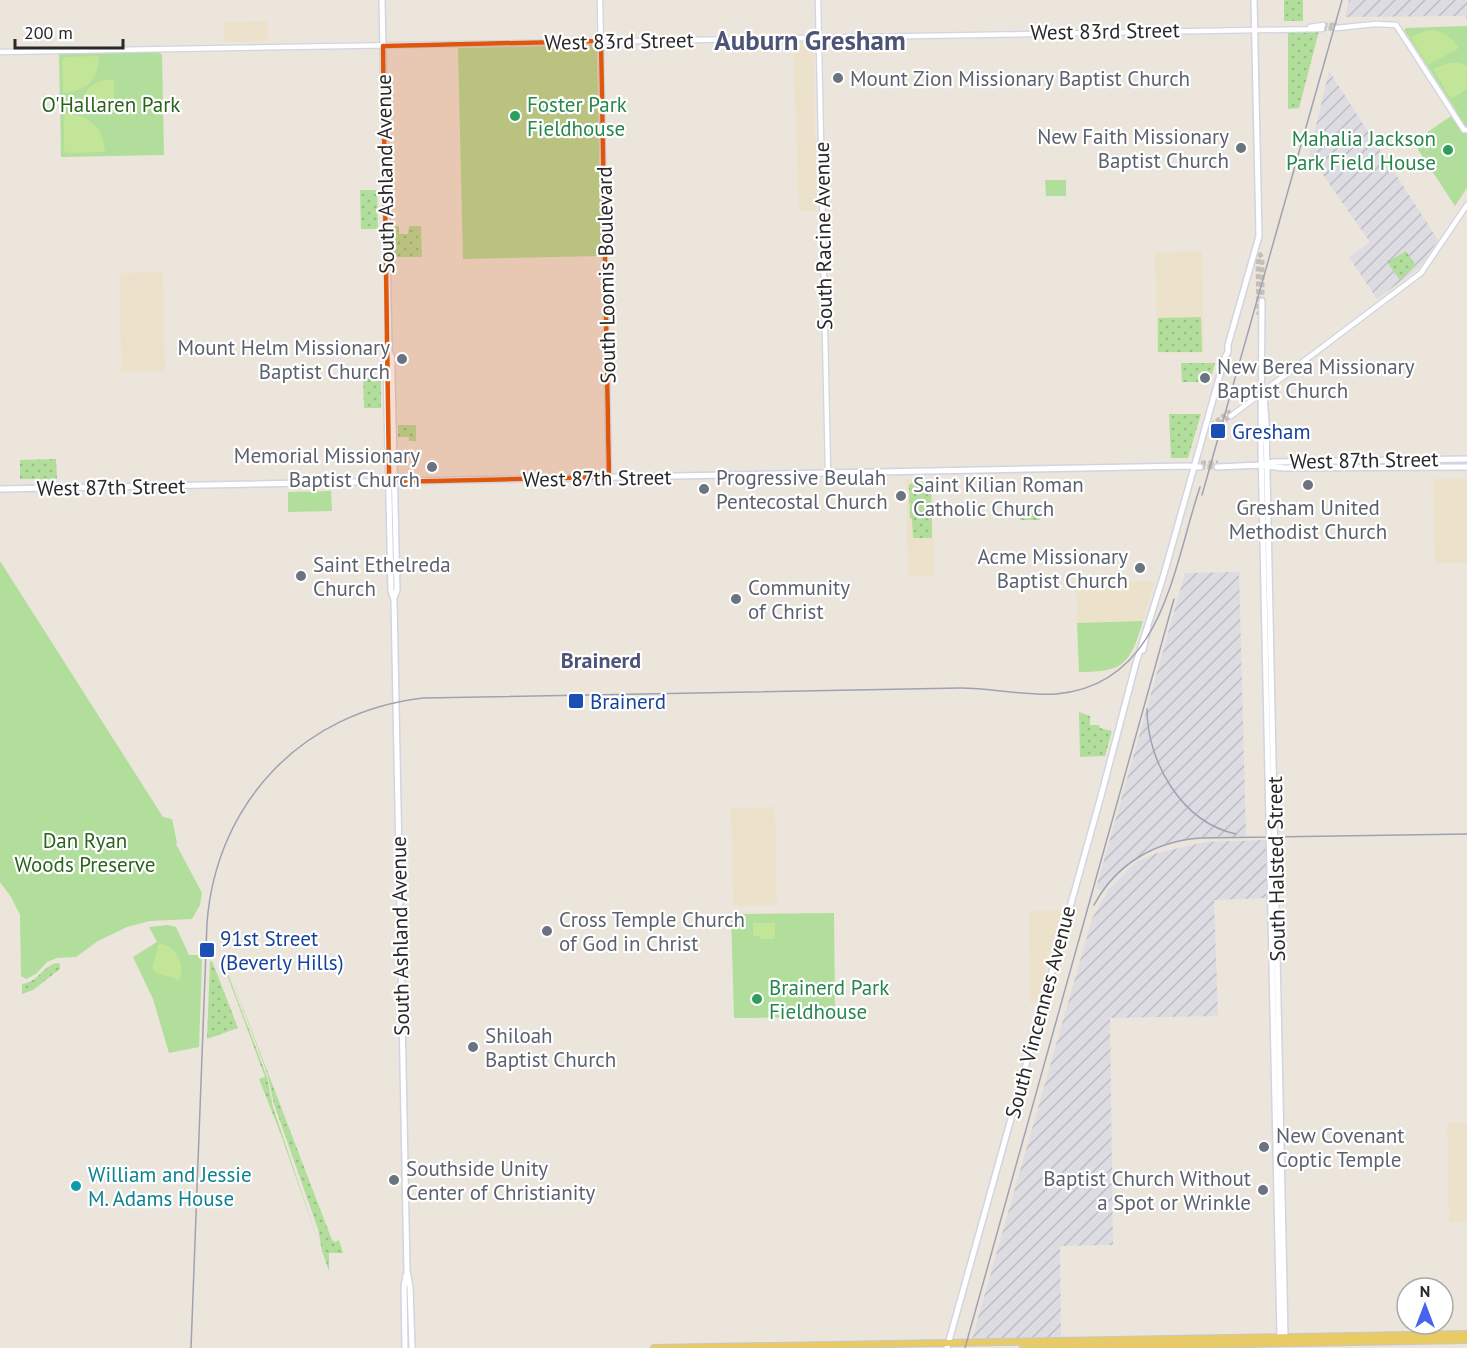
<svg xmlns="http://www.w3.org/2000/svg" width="1467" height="1348" viewBox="0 0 1467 1348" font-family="'PT Sans',sans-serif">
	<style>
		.industrial { fill: url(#industrial-furrows) }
		.education { fill: #ece2cc }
		.grass { fill: url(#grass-dots) }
		.park { fill: #b1de9b }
		.pitch { fill: #c3e598 }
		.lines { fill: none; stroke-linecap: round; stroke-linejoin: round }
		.tertiary-tunnel { stroke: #c4bfb8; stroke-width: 4.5; stroke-dasharray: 4.5 2; stroke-linecap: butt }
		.secondary-tunnel { stroke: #c4bfb8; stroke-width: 5; stroke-dasharray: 5 2.5; stroke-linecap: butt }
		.tertiary-casing { stroke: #d1d4e1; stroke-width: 7 }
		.secondary-casing { stroke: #d1d4e1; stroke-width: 8 }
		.primary-casing { stroke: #c7c7c7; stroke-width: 8 }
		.tertiary { stroke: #fff; stroke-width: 4.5 }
		.secondary { stroke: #fff; stroke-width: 5 }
		.primary { stroke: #e8cb64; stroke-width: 6 }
		.rail { stroke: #9fa2b3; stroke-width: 1.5 }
		.marked { fill: #de570d; fill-opacity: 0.2; stroke: #de570d; stroke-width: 4.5; stroke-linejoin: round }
		.worship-dot { fill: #6b7280; stroke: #fff; stroke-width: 2 }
		.leisure-dot { fill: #2e9e5b; stroke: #fff; stroke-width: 2 }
		.transit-dot { fill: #1a4fb4; stroke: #fff; stroke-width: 2 }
		.culture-dot { fill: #0f9aa8; stroke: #fff; stroke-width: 2 }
		.labels { text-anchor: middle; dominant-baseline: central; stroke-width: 4.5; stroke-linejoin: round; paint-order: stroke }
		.street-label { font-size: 21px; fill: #292929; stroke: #fff }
		.worship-label { font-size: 21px; fill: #5b616d; stroke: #fff; text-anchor: start }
		.park-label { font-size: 21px; fill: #2b621e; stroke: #fff }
		.leisure-label { font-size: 21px; fill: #27864d; stroke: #fff; text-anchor: start }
		.transit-label { font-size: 21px; fill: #164399; stroke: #fff; text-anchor: start }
		.culture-label { font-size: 21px; fill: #0d838f; stroke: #fff; text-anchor: start }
		.neighbourhood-label { font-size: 22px; font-weight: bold; fill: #4d5477; stroke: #fff }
		.district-label { font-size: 27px; font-weight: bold; fill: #4d5477; stroke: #fff }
	</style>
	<defs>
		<pattern id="industrial-furrows" width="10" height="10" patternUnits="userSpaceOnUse" patternTransform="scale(1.5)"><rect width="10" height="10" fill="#dedce3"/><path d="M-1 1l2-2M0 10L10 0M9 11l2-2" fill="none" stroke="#bebdc3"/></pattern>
		<pattern id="grass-dots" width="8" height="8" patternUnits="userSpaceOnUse" patternTransform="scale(1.5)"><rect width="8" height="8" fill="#b1de9b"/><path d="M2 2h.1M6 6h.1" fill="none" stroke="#98be86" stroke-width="1.8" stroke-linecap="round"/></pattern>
	</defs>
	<rect width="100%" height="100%" fill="#ebe5dc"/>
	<path class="industrial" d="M1349 0H1467V19L1464 16 1345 17Z
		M1329 71 1438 240 1419 268 1377 299 1349 257 1370 242 1309 155Z
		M1239 572 1246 837 1191 839 1157 848 1131 862 1103 890 1096 889 1185 573Z
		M1266 840 1267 898 1214 900 1218 1016 1110 1018 1113 1245 1060 1246 1061 1337 972 1339 1092 919 1108 890 1136 862 1157 853 1205 842Z"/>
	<path class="education" d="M268 21V41L224 42V22Z
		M813 42 817 211H799L793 43Z
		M1202 251 1204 353H1157L1155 252Z
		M163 272 165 371 121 372 120 273Z
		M906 479H932L934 575 908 576Z
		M1433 479H1467V563H1435Z
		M1155 581 1135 648 1119 667 1098 672H1079L1076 583Z
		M775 807 777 905 733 906 731 808Z
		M1063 910 1037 1002 1030 1003 1029 911Z
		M1447 1123H1467V1222H1449Z"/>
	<path class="grass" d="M1284 0H1303V21H1284Z
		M1319 31 1299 108 1288 109V32Z
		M360 190H377L378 229H361Z
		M394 226H399V234H408L409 226H421L422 257H394Z
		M1406 251 1416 266 1399 279 1387 262Z
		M1201 317 1202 352H1158V318Z
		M1181 363H1215L1212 374 1198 375 1199 382H1182Z
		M363 377H381V408H364Z
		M1169 414H1201L1188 458H1171Z
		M398 425H416V441H409V437H398Z
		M56 459 57 479H20V460Z
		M931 480 932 538H913L912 519 910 518 909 485 914 481Z
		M1019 505H1040V520H1020Z
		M1079 712 1090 716V725H1099L1100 728 1112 731 1105 756 1080 757Z
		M210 961H212L238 1028 207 1039Z
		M222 961H223L267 1077 273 1107 319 1244 280 1132 259 1079 265 1077Z
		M225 961 332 1240 335 1242 339 1240 343 1253H329V1271L322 1251 318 1229 274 1104 267 1073Z
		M57 963 60 964V969L33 990 22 994V984C39 982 42 966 57 963Z"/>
	<path class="park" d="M1467 26V188L1455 206 1413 142 1457 112 1404 30 1406 28Z
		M597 45 601 256 463 259 458 48Z
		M159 52 162 55 164 155 61 157 59 54Z
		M1045 180H1066V196H1046Z
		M331 491 332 511 288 512V492Z
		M0 561 163 817 172 819 177 843 176 844 202 893 200 905 192 919 150 921 127 927 98 941 76 957 57 958 47 962 36 974 26 979 21 976 20 915 11 897 0 882Z
		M1143 621C1130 664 1124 672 1079 672L1077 623Z
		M834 913 835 1017 734 1018 731 914Z
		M168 925 176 927 189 955H200L202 961 199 1047 169 1053 153 999 133 957 157 942 149 927Z"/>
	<path class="pitch" d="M1427 30C1442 29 1450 36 1459 48L1428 65 1411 37Z
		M99 56C99 79 86 92 63 93L62 60 65 57Z
		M1449 63H1460L1467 66V89L1453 98H1450L1433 69Z
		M105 80H114V108L111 111 81 112C82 95 88 83 105 80Z
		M64 114C89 113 104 128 105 152L67 153 64 150Z
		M753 923H775V939H760V936H753Z
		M159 943C178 948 184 962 180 980L156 973 152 968Z"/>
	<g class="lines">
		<path class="tertiary-tunnel" d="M1323 25H1337
			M1322 29 1336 28
			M1211 425 1232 410
			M1209 431 1231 416"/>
		<path class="secondary-tunnel" d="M1259 253 1262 258V301
			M1258 259 1259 315
			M1201 463H1218
			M1200 467H1217"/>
		<g class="tertiary-casing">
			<path id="tertiary" d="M600 0 609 477
				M818 0 828 473
				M1310 27 1323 25
				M1336 28 1376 24 1396 25 1464 130H1467
				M0 52 1322 29
				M1231 416 1421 273 1467 205"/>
		</g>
		<g class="secondary-casing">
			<path id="secondary" d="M382 0 389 349 386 358 391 591 394 600 407 1271 410 1287 412 1348
				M1262 301 1261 449 1280 1337
				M389 351 392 358V377L397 590 394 598
				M1264 395 1266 423 1285 1337
				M1265 466 1284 468 1467 467
				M1217 467 1261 465 1273 462 1467 459
				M0 489 1187 466 1200 467
				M1143 650 1148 627
				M405 1348 404 1287 406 1275
				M947 1348 1101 796 1136 663 1164 574 1225 357 1228 352V345L1259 236 1254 0"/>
		</g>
		<g class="primary-casing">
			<path id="primary" d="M654 1348 1467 1334
				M1023 1348 1467 1340"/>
		</g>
		<use href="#tertiary" class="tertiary"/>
		<use href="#secondary" class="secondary"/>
		<use href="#primary" class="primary"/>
		<path class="rail" d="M1202 495 1342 0
			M1147 709C1147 761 1181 822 1236 834
			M1094 905C1116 864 1155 841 1201 838L1467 834
			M191 1348 207 923C216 803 302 712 423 698L960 688C992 688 1025 696 1056 694 1163 685 1173 567 1200 487
			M965 1348 1174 599"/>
	</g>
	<path class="marked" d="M601 41 609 477 389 482 383 46Z"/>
	<g class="worship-dot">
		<circle cx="838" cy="78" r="6"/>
		<circle cx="1241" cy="148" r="6"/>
		<circle cx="402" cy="359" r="6"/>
		<circle cx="1205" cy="378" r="6"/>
		<circle cx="432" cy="467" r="6"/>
		<circle cx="1308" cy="485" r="6"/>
		<circle cx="704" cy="489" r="6"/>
		<circle cx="901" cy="496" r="6"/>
		<circle cx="1140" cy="568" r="6"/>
		<circle cx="301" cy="576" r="6"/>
		<circle cx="736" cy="599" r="6"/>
		<circle cx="547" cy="931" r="6"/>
		<circle cx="473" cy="1047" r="6"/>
		<circle cx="1264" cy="1147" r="6"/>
		<circle cx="394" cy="1180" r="6"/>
		<circle cx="1263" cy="1190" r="6"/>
	</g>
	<g class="leisure-dot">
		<circle cx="515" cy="116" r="6"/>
		<circle cx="1448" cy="150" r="6"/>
		<circle cx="757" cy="999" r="6"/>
	</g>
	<g class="transit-dot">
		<rect x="1210" y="423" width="16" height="16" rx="3"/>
		<rect x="568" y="693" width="16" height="16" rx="3"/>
		<rect x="199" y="942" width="16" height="16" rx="3"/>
	</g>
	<circle class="culture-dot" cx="76" cy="1186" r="6"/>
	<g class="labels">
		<g class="street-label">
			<text transform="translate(1105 31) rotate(-1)">West 83rd Street</text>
			<text transform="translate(619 41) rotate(-1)">West 83rd Street</text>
			<text transform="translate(385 174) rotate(-91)">South Ashland Avenue</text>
			<text transform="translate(823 236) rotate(-91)">South Racine Avenue</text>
			<text transform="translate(606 275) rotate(-91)">South Loomis Boulevard</text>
			<text transform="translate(1364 460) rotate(-1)">West 87th Street</text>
			<text transform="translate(597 478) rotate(-1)">West 87th Street</text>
			<text transform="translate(111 487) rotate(-1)">West 87th Street</text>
			<text transform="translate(1276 869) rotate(-91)">South Halsted Street</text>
			<text transform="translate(400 936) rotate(-91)">South Ashland Avenue</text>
			<text transform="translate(1040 1012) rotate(-75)">South Vincennes Avenue</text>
		</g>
		<g class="worship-label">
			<text x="850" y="78">Mount Zion Missionary Baptist Church</text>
			<text x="1229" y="136" text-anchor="end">New Faith Missionary<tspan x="1229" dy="24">Baptist Church</tspan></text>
			<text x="390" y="347" text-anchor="end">Mount Helm Missionary<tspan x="390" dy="24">Baptist Church</tspan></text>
			<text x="1217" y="366">New Berea Missionary<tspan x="1217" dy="24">Baptist Church</tspan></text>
			<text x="420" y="455" text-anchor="end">Memorial Missionary<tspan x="420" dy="24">Baptist Church</tspan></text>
			<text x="716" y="477">Progressive Beulah<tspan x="716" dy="24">Pentecostal Church</tspan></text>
			<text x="913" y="484">Saint Kilian Roman<tspan x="913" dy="24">Catholic Church</tspan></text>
			<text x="1308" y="507" text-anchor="middle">Gresham United<tspan x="1308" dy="24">Methodist Church</tspan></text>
			<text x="1128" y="556" text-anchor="end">Acme Missionary<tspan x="1128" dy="24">Baptist Church</tspan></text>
			<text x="313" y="564">Saint Ethelreda<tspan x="313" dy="24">Church</tspan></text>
			<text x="748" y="587">Community<tspan x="748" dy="24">of Christ</tspan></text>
			<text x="559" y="919">Cross Temple Church<tspan x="559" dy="24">of God in Christ</tspan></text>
			<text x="485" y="1035">Shiloah<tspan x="485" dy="24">Baptist Church</tspan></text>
			<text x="1276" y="1135">New Covenant<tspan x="1276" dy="24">Coptic Temple</tspan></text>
			<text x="406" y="1168">Southside Unity<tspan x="406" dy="24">Center of Christianity</tspan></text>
			<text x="1251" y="1178" text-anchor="end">Baptist Church Without<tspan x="1251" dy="24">a Spot or Wrinkle</tspan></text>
		</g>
		<g class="park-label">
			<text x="111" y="104">O'Hallaren Park</text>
			<text x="85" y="840">Dan Ryan<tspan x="85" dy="24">Woods Preserve</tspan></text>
		</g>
		<g class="leisure-label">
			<text x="527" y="104">Foster Park<tspan x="527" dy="24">Fieldhouse</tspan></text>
			<text x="1436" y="138" text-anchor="end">Mahalia Jackson<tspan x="1436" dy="24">Park Field House</tspan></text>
			<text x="769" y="987">Brainerd Park<tspan x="769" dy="24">Fieldhouse</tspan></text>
		</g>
		<g class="transit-label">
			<text x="1232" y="431">Gresham</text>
			<text x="590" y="701">Brainerd</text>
			<text x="220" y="938">91st Street<tspan x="220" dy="24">(Beverly Hills)</tspan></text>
		</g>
		<g class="culture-label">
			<text x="88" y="1174">William and Jessie<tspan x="88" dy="24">M. Adams House</tspan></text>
		</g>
		<g class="neighbourhood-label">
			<text x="601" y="660">Brainerd</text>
		</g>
		<g class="district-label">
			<text x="810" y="40">Auburn Gresham</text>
		</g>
	</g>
	<g transform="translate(1425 1306)"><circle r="28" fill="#ffffff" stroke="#a9a9a9" stroke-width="1.5"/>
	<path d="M0-4.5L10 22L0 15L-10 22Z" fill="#4563ef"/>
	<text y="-9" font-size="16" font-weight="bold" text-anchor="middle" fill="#292929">N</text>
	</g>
	<path d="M15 39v9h108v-9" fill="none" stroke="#292929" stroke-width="3"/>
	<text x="24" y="39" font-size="18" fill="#292929" stroke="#ffffff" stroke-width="4.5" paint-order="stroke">200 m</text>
</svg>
